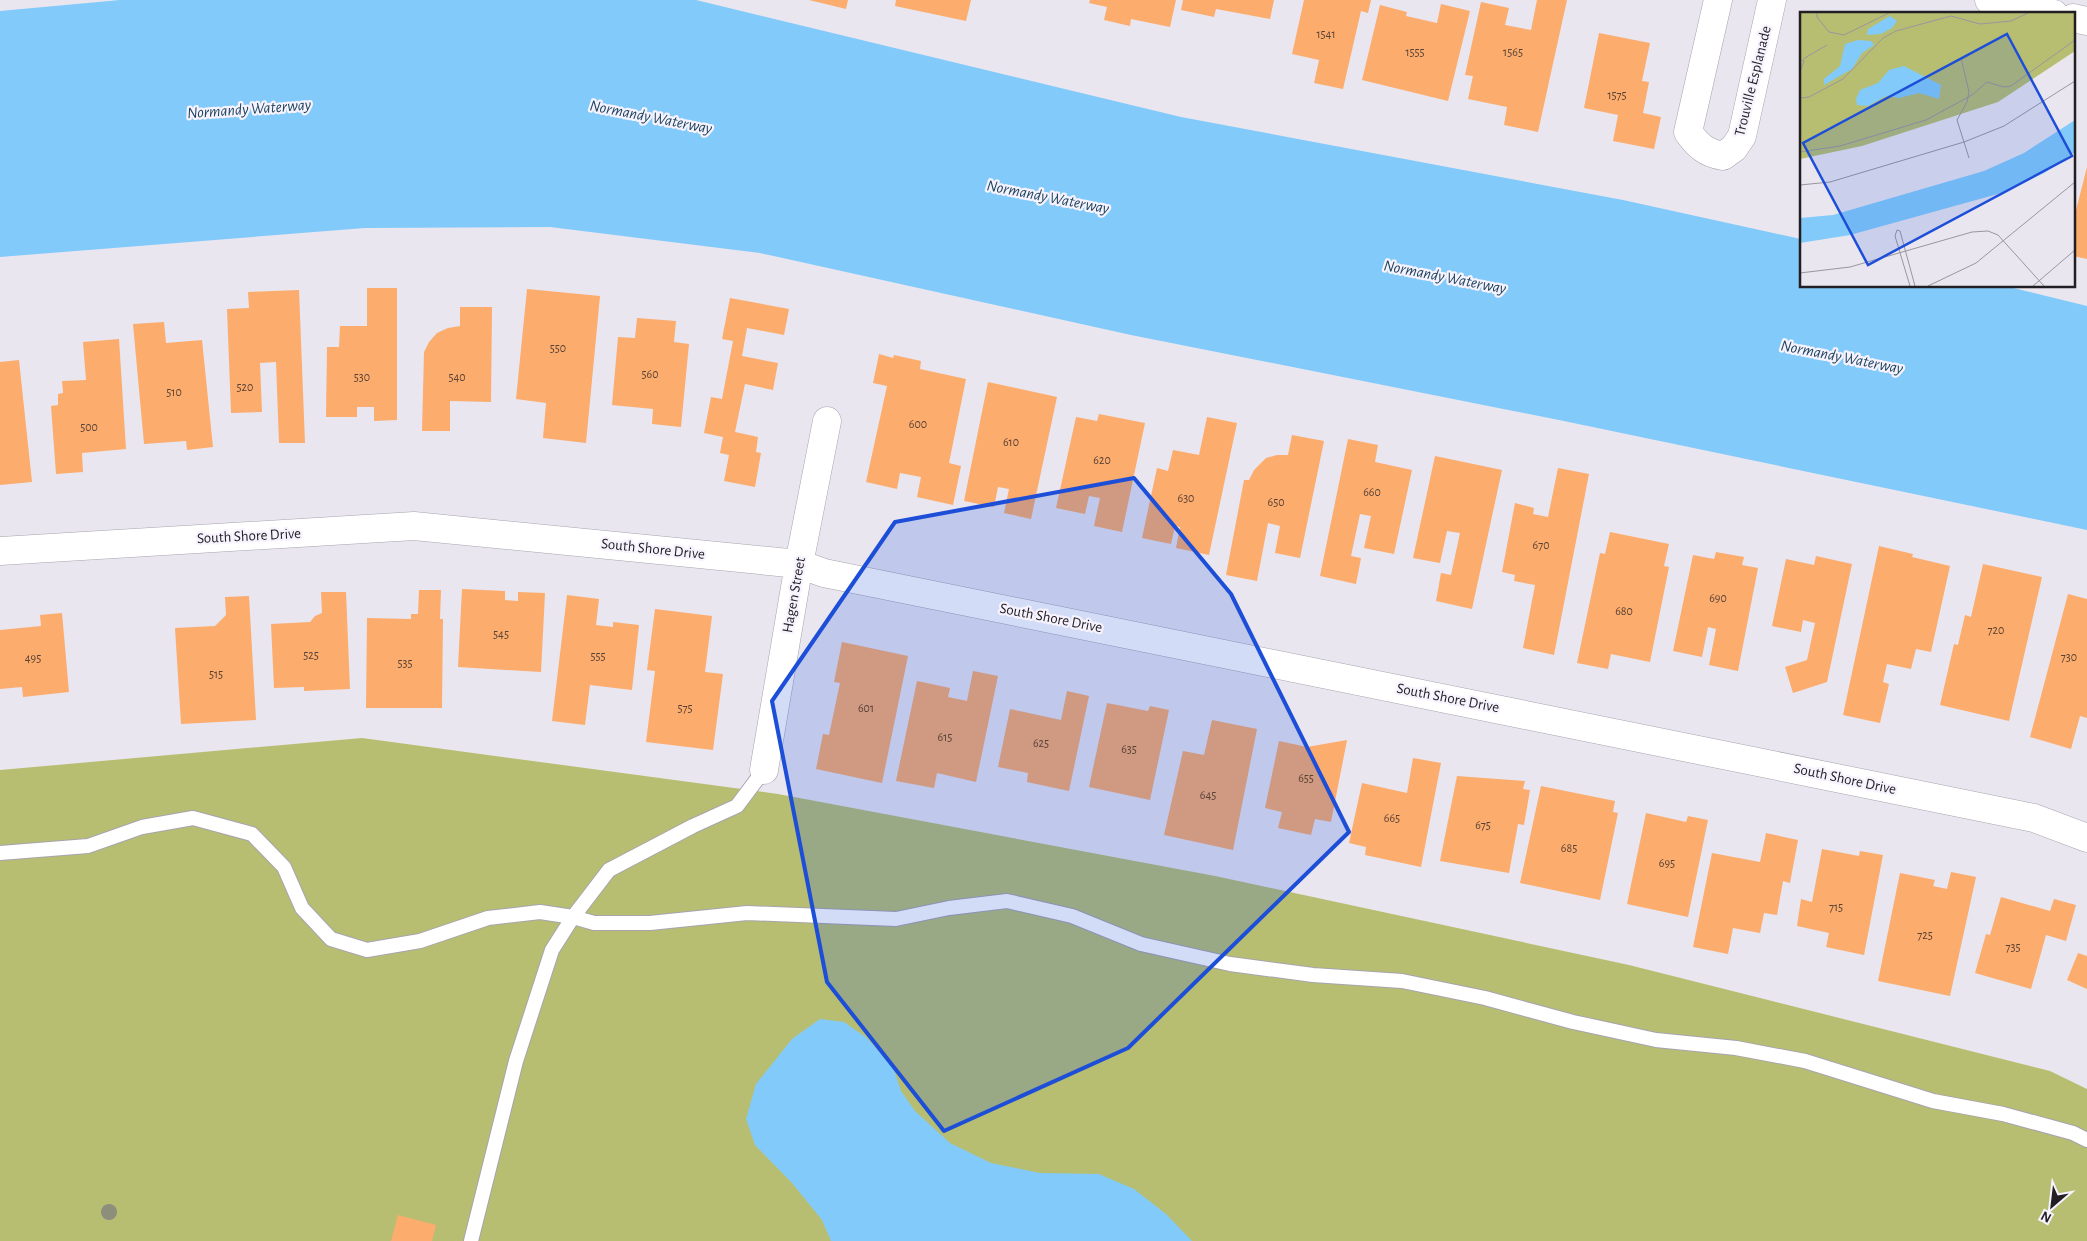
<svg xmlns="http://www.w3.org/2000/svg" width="2087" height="1241" viewBox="0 0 2087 1241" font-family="'Alegreya Sans',sans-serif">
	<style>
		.green { fill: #b8be71 }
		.water { fill: #82cafa }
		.building { fill: #fcac6d }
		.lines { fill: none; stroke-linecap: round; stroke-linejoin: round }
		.lane-casing { stroke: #a7a4ae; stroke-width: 16 }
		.street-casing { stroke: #a7a4ae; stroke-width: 29 }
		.lane { stroke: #fff; stroke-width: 14 }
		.street { stroke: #fff; stroke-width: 28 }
		.tree { fill: #8e8e7c }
		.marked { fill: #1d4ed8; fill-opacity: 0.2; stroke: #1d4ed8; stroke-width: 4; stroke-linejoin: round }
		.labels { text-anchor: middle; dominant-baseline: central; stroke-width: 4.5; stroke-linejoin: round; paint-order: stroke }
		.number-label { font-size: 12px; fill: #584236 }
		.street-label { font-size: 15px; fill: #211f23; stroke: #f7f3fe }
		.water-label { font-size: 16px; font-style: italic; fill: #1c435c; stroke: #f7f3fe }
		.inset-road { fill: none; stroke: #99969e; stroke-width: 1 }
		.view { fill: #1d4ed8; fill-opacity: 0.15; stroke: #1d4ed8; stroke-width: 2.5 }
		.inset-edge { fill: none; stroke: #211f23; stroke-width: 2.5 }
	</style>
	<rect width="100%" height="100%" fill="#e9e6f0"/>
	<path class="green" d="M362 738 778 794 1215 876 1629 965 2050 1071 2087 1089V1241H0V770Z"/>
	<path class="water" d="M120 0H696L1181 117 1623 200 1801 239V286H2005L2087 306V530L1559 420 1131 335 760 253 550 227 365 228 0 257V11Z
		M820 1019 844 1022 867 1038 893 1067 901 1091 915 1111 950 1143 991 1163 1040 1173 1099 1174 1134 1189 1166 1214 1192 1241H831L822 1220 792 1183 755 1145 746 1119 756 1084 792 1039Z"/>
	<path class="building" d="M809 0H848L846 9Z
		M896 0H971L966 21 895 6Z
		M1090 0H1176L1170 27 1131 19 1130 26 1104 20 1107 7 1089 3Z
		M1183 0H1274L1270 19 1216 9 1214 17 1181 10Z
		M1304 0H1371L1368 13 1361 11 1343 89 1314 83 1319 60 1292 54Z
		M1537 0H1567L1538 132 1504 125 1507 107 1468 99 1473 76 1465 75 1481 2 1509 8 1505 25 1531 30Z
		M1441 4 1470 11 1448 101 1362 80 1380 5 1407 12 1406 16 1437 23Z
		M1599 33 1650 43 1642 81 1649 82 1643 113 1661 117 1654 149 1613 141 1618 115 1584 108Z
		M2087 167V259L2073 256V222Z
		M367 288H397V420L374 421V407H357V417H326L327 347H339L340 326H367Z
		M527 289 600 296 586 443 543 438 546 403 516 399Z
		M299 290 305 443H279L276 362 260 363 262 412 231 413 227 309 249 308 248 292Z
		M730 298 789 309 784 335 747 328 742 356 778 363 773 390 745 384 735 432 758 437 756 452 761 453 755 487 724 481 729 455 720 453 723 437 704 433 711 397 722 399 733 341 722 339Z
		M460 307H492L491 402 450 401V431H422L424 352 429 342 437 333 448 328 460 326Z
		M637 318 676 321 674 342 689 344 681 427 652 424 653 409 612 405 618 337 635 338Z
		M164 322 166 343 202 340 213 447 187 450 186 441 144 444 133 324Z
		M119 339 126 449 82 453 83 472 56 474 51 406 58 405V394L63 393 62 381 86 380 83 342Z
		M879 354 893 358 894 355 921 361 920 369 966 379 949 463 961 466 953 505 917 497 921 477 900 473 897 489 866 482 887 386 873 383Z
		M19 360 32 482 0 485V362Z
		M988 382 1057 397 1031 519 1004 513 1009 489 998 487 994 507 964 501Z
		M1099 414 1145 423 1122 532 1094 526 1100 498 1089 496 1085 514 1056 508 1076 417 1097 421Z
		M1207 417 1237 423 1209 555 1176 548 1180 527 1175 526 1171 544 1142 538 1157 468 1168 471 1173 450 1199 455Z
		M1292 435 1324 441 1300 558 1275 553 1280 526 1268 523 1257 581 1226 575 1244 480H1249L1254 470 1266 458 1277 455H1288Z
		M1348 439 1378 445 1375 462 1412 470 1394 554 1364 548 1371 516 1360 514 1351 556 1361 558 1356 584 1320 576Z
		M1435 456 1502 470 1472 609 1436 601 1441 573 1451 575 1460 533 1447 531 1440 563 1413 558Z
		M1558 468 1589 474 1554 655 1523 648 1535 585 1514 581 1515 575 1502 572 1515 503 1534 508 1533 514 1548 517Z
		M1610 532 1669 544 1664 566 1669 567 1650 662 1611 654 1608 669 1577 663 1600 553 1605 554Z
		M1879 546 1913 554 1912 557 1950 566 1931 652 1916 649 1911 669 1887 664 1883 682 1889 684 1880 723 1843 715Z
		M1716 552 1744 557 1742 565 1758 568 1738 671 1709 665 1716 629 1708 627 1702 657 1673 651 1693 555 1714 559Z
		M1816 556 1852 564 1827 682 1793 693 1785 667 1807 660 1815 623 1803 620 1801 632 1772 626 1786 559 1814 565Z
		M1983 564 2042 577 2009 721 1940 705 1954 644 1958 645 1965 615 1971 617Z
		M462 589 505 591V600L518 601V592L545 593 541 672 458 667Z
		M419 590H441L440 619H443L442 708H366L367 618 411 619V614H418Z
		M321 592H346L350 689 304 691V687L274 688 271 624 310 622 315 616 322 613Z
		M2068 594 2087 599V718L2080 716 2071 749 2030 737Z
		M567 595 599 599 596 625 613 627V622L639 625 632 690 590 685 585 725 552 721Z
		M249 596 256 720 181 724 175 628 215 626 226 615 225 597Z
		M655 609 712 616 705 672 723 674 713 750 646 742 655 671 647 670Z
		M62 613 69 692 23 697 22 687 0 689V630L41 626 40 615Z
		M842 642 908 656 882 783 816 769 823 734 829 735 840 683 834 682Z
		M973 671 998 676 976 782 937 773 934 788 896 781 917 681 950 688 948 697 967 701Z
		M1067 691 1089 696 1069 791 1027 782 1028 773 998 767 1010 709 1061 720Z
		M1107 703 1148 711 1150 706 1169 710 1150 800 1089 787Z
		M1212 720 1257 729 1233 850 1164 835 1183 751 1204 755Z
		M1347 740 1331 822 1315 819 1311 835 1278 828 1282 812 1265 808 1279 741 1307 747Z
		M1413 758 1441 763 1421 867 1365 855 1366 847 1349 843 1362 783 1407 793Z
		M1457 776 1525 781 1523 789 1530 790 1524 825 1518 824 1509 873 1440 861Z
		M1541 786 1615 801 1613 812 1618 813 1600 900 1520 883Z
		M1646 813 1686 822 1688 816 1708 820 1688 917 1627 904Z
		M1766 833 1798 840 1790 883 1783 881 1777 915 1764 913 1760 933 1733 928 1728 954 1693 947 1712 853 1760 862Z
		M1822 849 1859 856 1860 851 1883 855 1864 955 1826 947 1829 933 1797 926 1801 899 1812 902Z
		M1951 872 1976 877 1950 996 1878 981 1900 873 1935 880 1933 886 1947 889Z
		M2001 897 2050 911 2054 899 2076 905 2066 941 2046 935 2031 989 1975 973 1986 934 1990 935Z
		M2078 953 2087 956V989L2067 980Z
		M398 1215 436 1225 432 1241H391Z"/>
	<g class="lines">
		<g class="lane-casing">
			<path id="lane" d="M0 853 88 846 142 827 193 818 252 834 284 867 302 908 331 939 367 950 420 941 488 918 540 912 573 917 594 923H650L747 913 896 919 949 908 1007 901 1072 916 1141 944 1230 964 1313 975 1402 981 1485 998 1573 1022 1656 1040 1736 1048 1805 1061 1933 1101 2003 1114 2073 1133 2087 1140
				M471 1241 516 1061 552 950 573 917 609 870 693 826 737 806 764 770"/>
		</g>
		<g class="street-casing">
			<path id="street" d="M1718 0 1688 132C1698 146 1706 153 1723 156L1734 148 1742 136 1772 0
				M1989 0 2054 14
				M2073 18 2087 21
				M0 551 414 526 799 564 824 573 2034 818 2087 838
				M764 770 799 564 827 421"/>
		</g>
		<use href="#lane" class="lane"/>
		<use href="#street" class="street"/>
	</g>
	<circle class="tree" cx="109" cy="1212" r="8"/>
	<path class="marked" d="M1134 478 1231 594 1349 832 1128 1048 944 1131 827 982 772 701 895 522Z"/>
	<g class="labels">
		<g class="number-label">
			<text x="1326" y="34">1541</text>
			<text x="1415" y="52">1555</text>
			<text x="1513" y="52">1565</text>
			<text x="1617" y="95">1575</text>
			<text x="558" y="348">550</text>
			<text x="650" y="374">560</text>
			<text x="362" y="377">530</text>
			<text x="457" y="377">540</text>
			<text x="245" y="387">520</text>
			<text x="174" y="392">510</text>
			<text x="918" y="424">600</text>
			<text x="89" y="427">500</text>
			<text x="1011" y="442">610</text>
			<text x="1102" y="460">620</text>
			<text x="1372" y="492">660</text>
			<text x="1186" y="498">630</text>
			<text x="1276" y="502">650</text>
			<text x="1541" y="545">670</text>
			<text x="1718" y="598">690</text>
			<text x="1624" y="611">680</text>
			<text x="1996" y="630">720</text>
			<text x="501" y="634">545</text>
			<text x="311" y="655">525</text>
			<text x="598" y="656">555</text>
			<text x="2069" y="657">730</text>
			<text x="33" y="658">495</text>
			<text x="405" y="663">535</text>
			<text x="216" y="674">515</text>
			<text x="685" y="708">575</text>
			<text x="866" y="708">601</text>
			<text x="945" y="737">615</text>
			<text x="1041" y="743">625</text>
			<text x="1129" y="749">635</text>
			<text x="1306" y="778">655</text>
			<text x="1208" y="795">645</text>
			<text x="1392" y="818">665</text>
			<text x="1483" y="825">675</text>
			<text x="1569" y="848">685</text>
			<text x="1667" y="863">695</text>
			<text x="1836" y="907">715</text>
			<text x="1925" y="935">725</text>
			<text x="2013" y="947">735</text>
		</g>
		<g class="street-label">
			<text transform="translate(1753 81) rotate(-76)">Trouville Esplanade</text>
			<text transform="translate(249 536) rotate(-3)">South Shore Drive</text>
			<text transform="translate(653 549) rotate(6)">South Shore Drive</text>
			<text transform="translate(794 595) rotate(-80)">Hagen Street</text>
			<text transform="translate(1051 618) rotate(11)">South Shore Drive</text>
			<text transform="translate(1448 698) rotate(11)">South Shore Drive</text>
			<text transform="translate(1845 779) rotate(12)">South Shore Drive</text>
		</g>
		<g class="water-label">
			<text transform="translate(249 109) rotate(-4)">Normandy Waterway</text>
			<text transform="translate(651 117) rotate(11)">Normandy Waterway</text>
			<text transform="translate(1048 197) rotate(11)">Normandy Waterway</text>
			<text transform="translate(1445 277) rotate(11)">Normandy Waterway</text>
			<text transform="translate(1842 357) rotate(11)">Normandy Waterway</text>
		</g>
	</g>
	<g transform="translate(1800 12)">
		<rect width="275" height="275" fill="#e9e6f0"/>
		<path d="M0 1H275V39L198 90 62 134 0 147Z" fill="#b8be71"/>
		<path d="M90 4 97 9 92 16 81 22 67 23 68 17ZM58 28 71 29 74 33 62 41 52 57 24 73V67L40 54 45 32ZM104 54 141 73 139 87 119 81 99 86 86 84 68 94 57 93 56 87 60 78 78 71 89 58ZM275 108V140L244 161 205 180 50 223 0 231V206L33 203 184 159 224 141Z" fill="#82cafa"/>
		<path class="inset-road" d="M17 1V5L29 20 44 23 89 1M161 46 169 80 167 90 157 108 169 146M3 47 27 33M0 48 4 49 0 60M0 86 9 85 43 67 83 26 96 19 151 4 180 12 211 9 228 1M0 140 40 134 126 108 172 83 187 70 204 75 211 74 275 28M0 173 30 170 164 130 204 114 275 69M0 261 50 255 172 220 188 219 198 223 244 274M110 274 95 224 97 218 100 219 115 274M128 274 176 251 275 170M233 274 275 238"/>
		<path class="view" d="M207 22 272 144 68 253 3 131Z"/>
		<rect width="275" height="275" class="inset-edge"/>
	</g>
	<g transform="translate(2052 1206) rotate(208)" stroke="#f7f3fe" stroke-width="4" paint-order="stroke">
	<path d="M0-4L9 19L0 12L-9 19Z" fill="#211f23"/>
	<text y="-8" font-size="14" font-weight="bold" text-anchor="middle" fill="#211f23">N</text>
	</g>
</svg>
